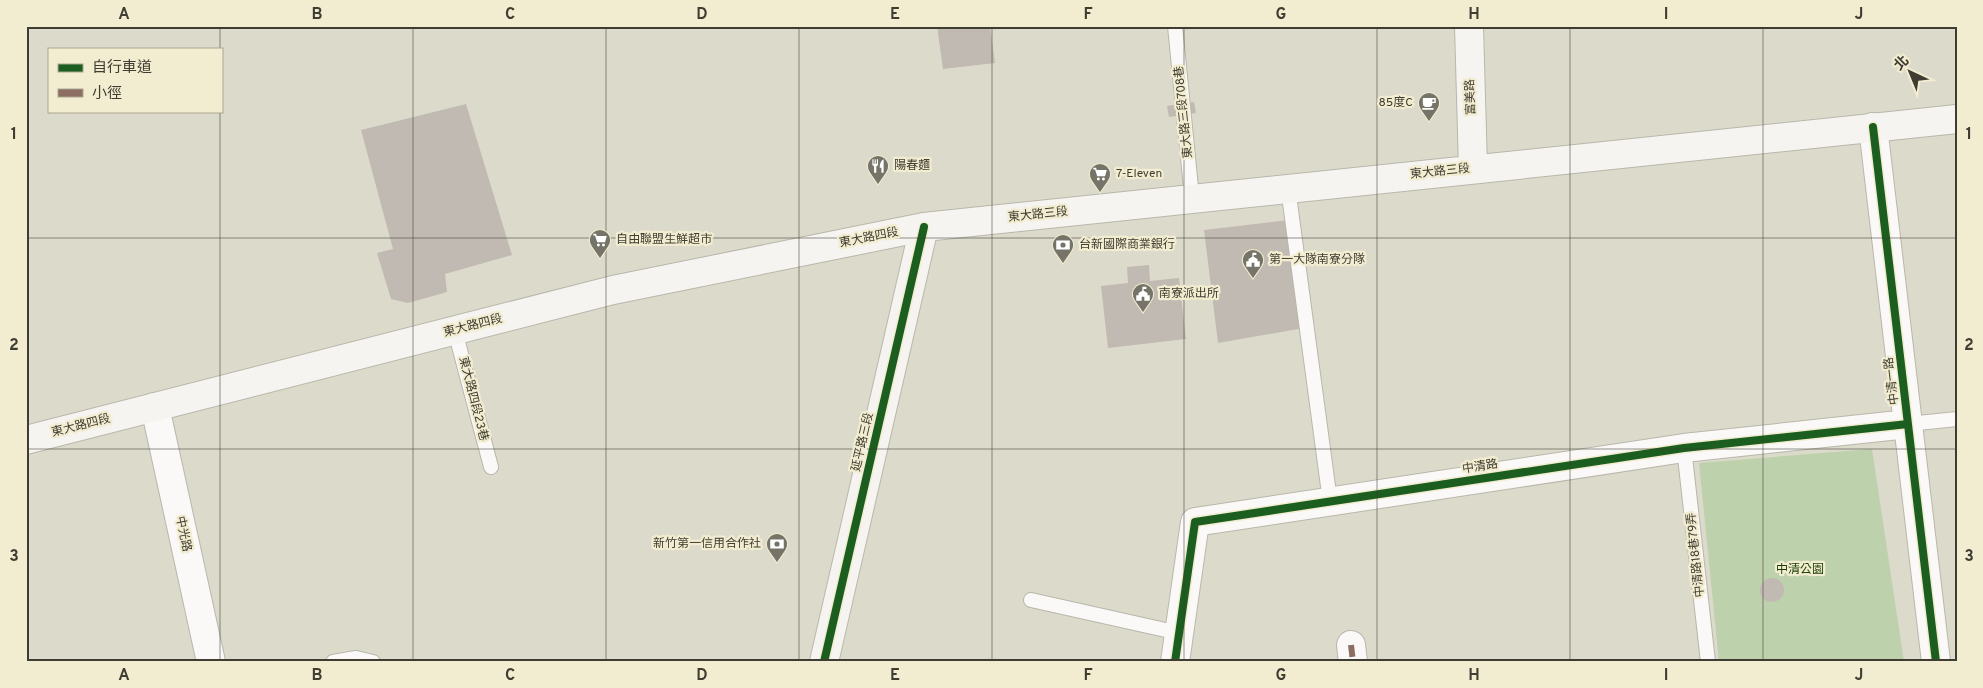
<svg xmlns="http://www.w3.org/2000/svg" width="1983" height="688" viewBox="0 0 1983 688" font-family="Overpass,'Noto Sans TC',sans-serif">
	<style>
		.green { fill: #bed1ad }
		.building { fill: #c1bab2 }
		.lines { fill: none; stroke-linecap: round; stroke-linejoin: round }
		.lane-casing { stroke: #b9b7ab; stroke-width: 16 }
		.street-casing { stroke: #b9b7ab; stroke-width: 30 }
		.secondary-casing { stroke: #b9b7ab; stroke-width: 30 }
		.lane { stroke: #faf9f7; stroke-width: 14 }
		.street { stroke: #faf9f7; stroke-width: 28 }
		.secondary { stroke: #f6f4f0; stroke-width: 28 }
		.quiet { stroke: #8d6e63; stroke-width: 6; stroke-dasharray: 12 6; stroke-linecap: butt }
		.cycleway-casing { stroke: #f2ecd0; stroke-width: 11 }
		.cycleway { stroke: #1b5e20; stroke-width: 8 }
		.grid { fill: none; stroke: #3f3d32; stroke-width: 1; stroke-opacity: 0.55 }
		.labels { text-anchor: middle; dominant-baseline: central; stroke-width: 4.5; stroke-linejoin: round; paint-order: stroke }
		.street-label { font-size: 12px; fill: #3f3d32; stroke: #f2ecd0 }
		.poi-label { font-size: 12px; fill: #3f3d32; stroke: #f2ecd0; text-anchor: start }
		.park-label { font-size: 12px; fill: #1a3e03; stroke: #f2ecd0 }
		.neatline { fill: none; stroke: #3f3d32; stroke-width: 2 }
		.grid-label { font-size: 16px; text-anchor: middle; font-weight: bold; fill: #3f3d32 }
	</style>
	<rect width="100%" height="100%" fill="#dcdacb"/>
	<path class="green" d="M1872 449 1904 662H1719L1699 463Z"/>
	<path class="building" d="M937 26H990L995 63 943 69Z
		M1194 102 1196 113 1169 117 1167 106Z
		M466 104 512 255 445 274 447 292 408 303 391 299 377 253 393 249 361 130Z
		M1288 220 1304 328 1218 343 1204 230Z
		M1149 265 1150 281 1179 278 1186 339 1108 348 1101 286 1128 283 1127 267Z
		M1760 590a12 12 0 1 1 24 0a12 12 0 1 1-24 0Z"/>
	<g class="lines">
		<g class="lane-casing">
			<path id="lane" d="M1175 26 1192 198
				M1288 188 1330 501
				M455 331 491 467
				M1908 424 1957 419
				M1684 448 1708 662
				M1031 600 1179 633
				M333 662 356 658 373 662"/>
		</g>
		<g class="street-casing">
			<path id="street" d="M1873 127 1936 662
				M155 407 211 662
				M1351 645 1353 662
				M1175 662 1195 522 1684 448 1908 424"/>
		</g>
		<g class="secondary-casing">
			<path id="secondary" d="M1469 26 1473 168
				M26 440 613 290 924 227 1957 119
				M824 662 924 227"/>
		</g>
		<use href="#lane" class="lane"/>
		<use href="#street" class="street"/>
		<use href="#secondary" class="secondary"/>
		<path class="quiet" d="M1351 645 1353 662"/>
		<g class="cycleway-casing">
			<path id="cycleway" d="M1873 127 1936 662
				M824 662 924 227
				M1175 662 1195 522 1684 448 1908 424"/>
		</g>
		<use href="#cycleway" class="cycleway"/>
	</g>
	<path class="grid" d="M220 26V49M413 26V662M606 26V662M799 26V662M992 26V662M1184 26V662M1377 26V662M1570 26V662M1763 26V662M220 111V662M26 238H1957M26 449H1957"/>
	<defs>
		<g id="cafe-pin" transform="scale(1.125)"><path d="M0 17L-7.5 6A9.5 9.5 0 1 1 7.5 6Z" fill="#767468" stroke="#f2ecd0"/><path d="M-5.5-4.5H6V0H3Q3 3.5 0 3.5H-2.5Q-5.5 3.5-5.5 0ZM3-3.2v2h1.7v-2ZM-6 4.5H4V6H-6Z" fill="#fff"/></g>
		<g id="restaurant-pin" transform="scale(1.125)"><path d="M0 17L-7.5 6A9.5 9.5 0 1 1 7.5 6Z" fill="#767468" stroke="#f2ecd0"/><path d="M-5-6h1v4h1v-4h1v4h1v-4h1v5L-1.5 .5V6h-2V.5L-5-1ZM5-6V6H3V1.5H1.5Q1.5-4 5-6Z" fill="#fff"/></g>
		<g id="supermarket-pin" transform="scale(1.125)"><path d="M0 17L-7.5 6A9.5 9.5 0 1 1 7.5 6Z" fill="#767468" stroke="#f2ecd0"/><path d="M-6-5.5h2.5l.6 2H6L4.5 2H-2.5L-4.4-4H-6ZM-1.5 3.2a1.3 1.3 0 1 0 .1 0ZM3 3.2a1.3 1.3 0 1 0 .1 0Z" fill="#fff"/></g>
		<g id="bank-pin" transform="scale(1.125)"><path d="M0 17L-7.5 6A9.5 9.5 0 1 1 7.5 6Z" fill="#767468" stroke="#f2ecd0"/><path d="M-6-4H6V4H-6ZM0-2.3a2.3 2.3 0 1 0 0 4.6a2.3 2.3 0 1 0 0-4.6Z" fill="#fff"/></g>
		<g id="civic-pin" transform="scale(1.125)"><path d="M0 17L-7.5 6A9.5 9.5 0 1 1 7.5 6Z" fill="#767468" stroke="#f2ecd0"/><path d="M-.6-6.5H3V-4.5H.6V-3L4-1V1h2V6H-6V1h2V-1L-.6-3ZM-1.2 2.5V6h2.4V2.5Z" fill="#fff"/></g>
	</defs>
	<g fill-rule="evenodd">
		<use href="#cafe-pin" x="1429" y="103"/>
		<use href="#restaurant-pin" x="878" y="166"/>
		<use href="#supermarket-pin" x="1100" y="174"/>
		<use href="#supermarket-pin" x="600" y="240"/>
		<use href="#bank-pin" x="1063" y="245"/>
		<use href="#civic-pin" x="1253" y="260"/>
		<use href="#civic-pin" x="1143" y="294"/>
		<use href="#bank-pin" x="777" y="544"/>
	</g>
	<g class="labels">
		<g class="street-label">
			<text transform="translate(1471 97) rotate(-92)">富美路</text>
			<text transform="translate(1184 112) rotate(-96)">東大路三段708巷</text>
			<text transform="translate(1440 172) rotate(-6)">東大路三段</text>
			<text transform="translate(1038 215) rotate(-6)">東大路三段</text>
			<text transform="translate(869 238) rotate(-11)">東大路四段</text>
			<text transform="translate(473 326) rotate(-14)">東大路四段</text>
			<text transform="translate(1892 381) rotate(-97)">中清一路</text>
			<text transform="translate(473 399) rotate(76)">東大路四段23巷</text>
			<text transform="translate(81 426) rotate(-14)">東大路四段</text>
			<text transform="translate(863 442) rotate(-77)">延平路三段</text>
			<text transform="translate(1480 467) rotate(-9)">中清路</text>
			<text transform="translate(183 534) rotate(78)">中光路</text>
			<text transform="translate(1696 555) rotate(-96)">中清路18巷79弄</text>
		</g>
		<g class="poi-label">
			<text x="1413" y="103" text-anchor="end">85度C</text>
			<text x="894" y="166">陽春麵</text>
			<text x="1116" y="174">7-Eleven</text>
			<text x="616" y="240">自由聯盟生鮮超市</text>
			<text x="1079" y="245">台新國際商業銀行</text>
			<text x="1269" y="260">第一大隊南寮分隊</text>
			<text x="1159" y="294">南寮派出所</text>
			<text x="761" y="544" text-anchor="end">新竹第一信用合作社</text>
		</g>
		<g class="park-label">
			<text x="1800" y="570">中清公園</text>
		</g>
	</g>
	<rect width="1983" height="688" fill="none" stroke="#f2ecd0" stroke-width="55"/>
	<rect x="48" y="48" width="175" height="65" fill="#f2ecd0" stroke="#aaa691"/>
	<rect x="58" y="64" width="25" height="8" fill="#1b5e20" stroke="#aaa691"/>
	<text x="92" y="72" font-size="15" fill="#3f3d32">自行車道</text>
	<rect x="58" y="89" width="25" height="8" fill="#8d6e63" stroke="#aaa691"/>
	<text x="92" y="98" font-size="15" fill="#3f3d32">小徑</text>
	<g transform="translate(1910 72) rotate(316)" stroke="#f2ecd0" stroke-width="4" paint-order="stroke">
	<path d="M0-4L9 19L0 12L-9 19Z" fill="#3f3d32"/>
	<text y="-8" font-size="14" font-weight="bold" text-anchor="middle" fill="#3f3d32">北</text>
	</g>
	<rect x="28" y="28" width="1928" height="632" class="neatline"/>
	<g class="grid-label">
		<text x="124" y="19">A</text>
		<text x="317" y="19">B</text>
		<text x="510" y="19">C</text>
		<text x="702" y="19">D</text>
		<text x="895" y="19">E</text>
		<text x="1088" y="19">F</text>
		<text x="1281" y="19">G</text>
		<text x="1474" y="19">H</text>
		<text x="1666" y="19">I</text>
		<text x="1859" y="19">J</text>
		<text x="14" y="139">1</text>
		<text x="1969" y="139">1</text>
		<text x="14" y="350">2</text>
		<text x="1969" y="350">2</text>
		<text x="14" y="561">3</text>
		<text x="1969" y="561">3</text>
		<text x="124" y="680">A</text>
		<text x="317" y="680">B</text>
		<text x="510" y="680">C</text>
		<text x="702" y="680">D</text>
		<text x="895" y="680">E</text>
		<text x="1088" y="680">F</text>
		<text x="1281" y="680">G</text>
		<text x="1474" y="680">H</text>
		<text x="1666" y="680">I</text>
		<text x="1859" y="680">J</text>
	</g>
</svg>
